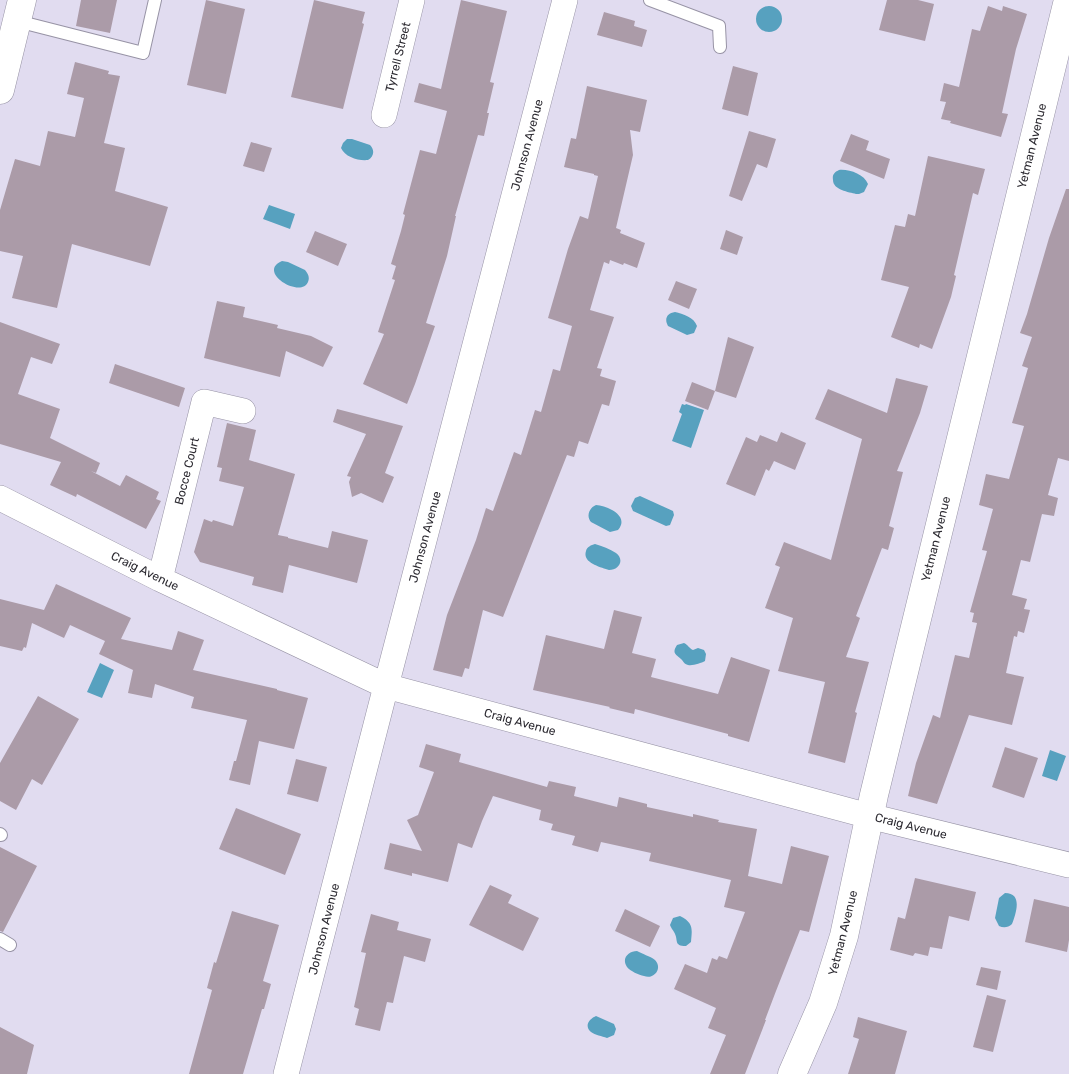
<svg xmlns="http://www.w3.org/2000/svg" width="1069" height="1074" viewBox="0 0 1069 1074" font-family="Rubik,sans-serif">
	<style>
		.water { fill: #57a1bf }
		.building { fill: #ab9ba8 }
		.lines { fill: none; stroke-linecap: round; stroke-linejoin: round }
		.lane-casing { stroke: #9793a5; stroke-width: 14 }
		.street-casing { stroke: #9793a5; stroke-width: 26 }
		.secondary-casing { stroke: #9793a5; stroke-width: 29 }
		.lane { stroke: #fff; stroke-width: 12 }
		.street { stroke: #fff; stroke-width: 25 }
		.secondary { stroke: #fff; stroke-width: 28 }
		.labels { text-anchor: middle; dominant-baseline: central; stroke-width: 4.5; stroke-linejoin: round; paint-order: stroke }
		.street-label { font-size: 12px; fill: #2c2a31; stroke: #fff }
	</style>
	<rect width="100%" height="100%" fill="#e1dcf0"/>
	<path class="water" d="M756 19a13 13 0 1 1 26 0a13 13 0 1 1-26 0Z
		M347 139H352L370 145C375 150 374 157 368 160 358 161 345 157 341 148L343 143Z
		M839 170C849 169 864 174 868 184L864 192 859 194H856C849 192 833 190 833 180 832 174 835 172 839 170Z
		M269 205 295 214 290 229 263 219Z
		M282 261 288 262 305 270C308 274 310 277 308 282 301 299 256 272 282 261Z
		M675 312C683 314 694 317 697 326L694 333 687 335 668 326C664 319 667 313 675 312Z
		M682 404 685 405 686 404 704 410 691 448 672 441 682 414 679 412Z
		M640 496 673 511 674 515 670 525 666 526 633 511 631 506 635 498Z
		M596 505C608 506 630 516 618 530L610 532 591 522C586 516 589 508 596 505Z
		M595 544C602 546 610 549 616 553 625 560 619 570 609 570 601 567 582 563 586 551 587 547 591 545 595 544Z
		M684 643C688 645 690 649 693 650L698 648 704 650 706 654 705 661C701 663 693 666 688 665 684 664 684 662 681 659 675 654 672 653 677 645Z
		M100 663 114 670 102 698 87 692Z
		M1050 750 1066 756 1057 781 1042 776Z
		M1005 893C1023 893 1016 913 1012 924 1008 928 1003 928 999 926L995 918 999 898Z
		M680 916C694 923 692 929 691 942L686 946C673 946 679 940 674 932 673 930 671 928 670 925L673 918Z
		M637 951C642 954 650 956 655 960 663 968 654 980 644 976 639 975 630 971 627 967 621 958 629 951 637 951Z
		M596 1016 614 1024 616 1029 614 1035 607 1038C602 1036 595 1035 591 1032 584 1026 589 1019 596 1016Z"/>
	<path class="building" d="M81 0H117L110 33 76 26Z
		M206 0 245 9 226 94 187 85Z
		M314 0 365 12 362 23 364 24 343 109 291 97Z
		M461 0 507 11 490 82 494 83 487 113H489L484 136 478 135 455 216H456L447 256 426 323 435 326 415 384 407 404 363 384 384 334 378 332 395 280 392 279 396 266 391 264 401 231 405 215 403 214 420 150 436 154 447 111 414 102 419 83 441 89Z
		M887 0H918L934 4 925 41 879 30Z
		M988 6 1002 11 1003 6 1027 14 1016 49 1002 113 1008 114 1001 137 950 123 951 121 941 119 946 102 940 101 944 83 959 87 972 29 980 31Z
		M604 12 635 21 634 26 647 30 642 47 597 35Z
		M75 62 109 71 108 74 120 76 104 143 125 148 115 191 168 207 150 266 72 244 57 308 12 298 23 256 0 251V210L15 159 40 166 48 131 75 137 84 98 67 94Z
		M733 66 758 73 748 116 722 109Z
		M587 86 647 100 640 132 630 130 633 155 616 228 621 230 620 233 645 243 637 268 624 263 623 265 610 260 609 264 604 262 590 310 614 317 597 368 602 369 600 376 616 381 609 406 602 404 588 444 579 441 574 457 567 455 503 617 483 610 469 669 465 668 462 677 433 670 447 615 476 540 486 508 493 511 514 452 521 455 535 410 541 412 553 369 560 371 572 326 548 318 568 249 580 216 588 219 598 176 594 175V174L564 167 571 138 576 139Z
		M749 131 776 139 767 168 757 164 742 201 729 196Z
		M851 134 869 141 866 150 890 159 884 179 840 161Z
		M251 142 272 148 264 172 243 166Z
		M928 156 985 169 978 195 973 193 954 275 956 276 951 297 932 349 920 344 919 348 891 337 909 287 881 280 895 225 905 227 908 214 915 216Z
		M1066 189H1069V461L1058 458 1048 495 1058 498 1054 516 1042 514 1030 562 1021 560 1012 595 1027 599 1024 609 1030 610 1024 633 1018 631 1017 637 1014 636 1006 673 1024 677 1012 725 969 715 937 804 908 796 916 763 933 715 940 718 955 655 969 658 977 623 972 622 974 613 970 612 987 551 982 550 993 509 979 505 986 474 1009 479 1024 426 1012 423 1028 368 1022 366 1032 337 1020 333 1027 314 1049 238Z
		M726 230 743 237 737 255 720 249Z
		M315 231 347 244 338 266 306 252Z
		M676 281 697 289 689 309 668 300Z
		M217 301 245 307 243 317 278 325 277 328 311 336 333 347 323 367 286 351 280 377 204 358Z
		M0 322 60 344 52 364 31 357 18 394 60 409 50 438 100 463 96 473 91 471 120 486 126 475 159 492 156 499 161 501 146 529 77 494 76 497 50 485 61 462 0 444Z
		M728 337 754 347 736 398 715 391Z
		M115 364 185 388 179 407 109 383Z
		M896 378 928 386 920 413 897 471 903 472 889 526 894 528 888 550 882 548 856 616 860 618 846 657 869 662 855 712 857 713 845 763 808 753 825 682 778 671 793 618 765 608 780 567 775 565 784 542 831 560 862 439 815 419 828 389 887 413Z
		M692 382 715 391 708 410 685 401Z
		M337 409 403 426 385 473 394 477 383 503 361 493 352 497 349 482 351 477 347 476 366 434 333 422Z
		M227 423 256 430 249 460 295 474 278 535 288 537V538L328 548 332 531 368 540 357 583 289 565 283 593 252 585 254 577 200 562 194 552 204 519 212 522 213 520 233 526 244 487 219 481 222 468 217 467Z
		M781 432 806 443 795 470 774 461 769 471 766 469 755 496 726 484 746 437 757 442 760 435 777 442Z
		M56 584 131 618 121 639 172 650 178 631 204 640 193 670 277 689V690L308 698 294 749 259 741 250 785 229 780 234 761H236L247 720 191 708 194 697 155 684 152 698 128 693 133 670 99 654 105 641 70 625 64 638 32 623 26 648 24 647 22 651 0 646V599L44 610Z
		M614 610 642 617 632 653 656 659 651 677 718 694 731 657 770 670 749 742 728 736V734L635 709 634 714 609 708 610 707 533 690 546 635 604 649Z
		M38 696 79 719 42 785 32 779 16 810 0 801V763Z
		M426 744 461 754 459 762 547 787 549 781 576 787 574 796 617 807 619 797 647 804V807L693 817V814L719 820 718 822 757 829 748 876 782 884 791 846 829 856 809 932 800 930 776 991 765 1020H766L745 1074H710L726 1035 708 1028 716 1008 674 989 685 964 707 973 712 958 717 960 719 956 727 959 745 912 724 907 731 880 649 861 651 853 601 842 598 852 572 845 575 836 551 830 553 824 539 820 541 810 493 796 482 821 472 848 458 843 448 882 412 873V876L384 869 390 843 422 851 407 820 418 815 434 772 419 767Z
		M1005 747 1038 758 1024 798 992 787Z
		M296 759 327 767 318 802 287 794Z
		M236 808 301 834 285 875 219 849Z
		M0 847 37 866 3 932 0 931Z
		M915 878 976 892 969 921 949 916 942 949 930 947 928 956 915 953 913 956 890 950 898 917 905 919Z
		M490 885 512 895 508 903 539 918 523 951 469 925Z
		M1034 899 1069 907V940L1067 952 1025 942Z
		M625 909 660 926 650 947 615 931Z
		M232 911 279 925 263 981 271 984 264 1009H262L243 1074H189L212 990 207 988 214 962 216 963Z
		M371 914 399 922 397 930 431 939 425 962 404 956 393 1003 387 1002 380 1031 355 1025 359 1009 354 1007 366 953 361 952Z
		M981 967 1001 971 997 990 976 985Z
		M987 995 1006 1000 993 1052 973 1047Z
		M858 1017 907 1031 895 1074H848L859 1039 853 1037Z
		M0 1027 34 1045 27 1074H0Z"/>
	<g class="lines">
		<g class="lane-casing">
			<path id="lane" d="M650 0 719 26 720 47
				M17 21 143 53 155 0
				M0 834 1 835
				M0 939 10 945"/>
		</g>
		<g class="street-casing">
			<path id="street" d="M384 115 412 0
				M0 498 160 579 386 686 869 816 1069 865
				M160 579 204 402 243 411
				M286 1074 386 686 565 0"/>
		</g>
		<g class="secondary-casing">
			<path id="secondary" d="M0 90 22 0
				M792 1074 823 1003 844 936 874 795 1068 0"/>
		</g>
		<use href="#lane" class="lane"/>
		<use href="#street" class="street"/>
		<use href="#secondary" class="secondary"/>
	</g>
	<g class="labels">
		<g class="street-label">
			<text transform="translate(398 57) rotate(-76)">Tyrrell Street</text>
			<text transform="translate(527 145) rotate(-75)">Johnson Avenue</text>
			<text transform="translate(1032 146) rotate(-76)">Yetman Avenue</text>
			<text transform="translate(187 471) rotate(-76)">Bocce Court</text>
			<text transform="translate(425 537) rotate(-75)">Johnson Avenue</text>
			<text transform="translate(936 539) rotate(-76)">Yetman Avenue</text>
			<text transform="translate(145 571) rotate(26)">Craig Avenue</text>
			<text transform="translate(520 722) rotate(15)">Craig Avenue</text>
			<text transform="translate(911 826) rotate(14)">Craig Avenue</text>
			<text transform="translate(324 929) rotate(-76)">Johnson Avenue</text>
			<text transform="translate(843 933) rotate(-76)">Yetman Avenue</text>
		</g>
	</g>
</svg>
